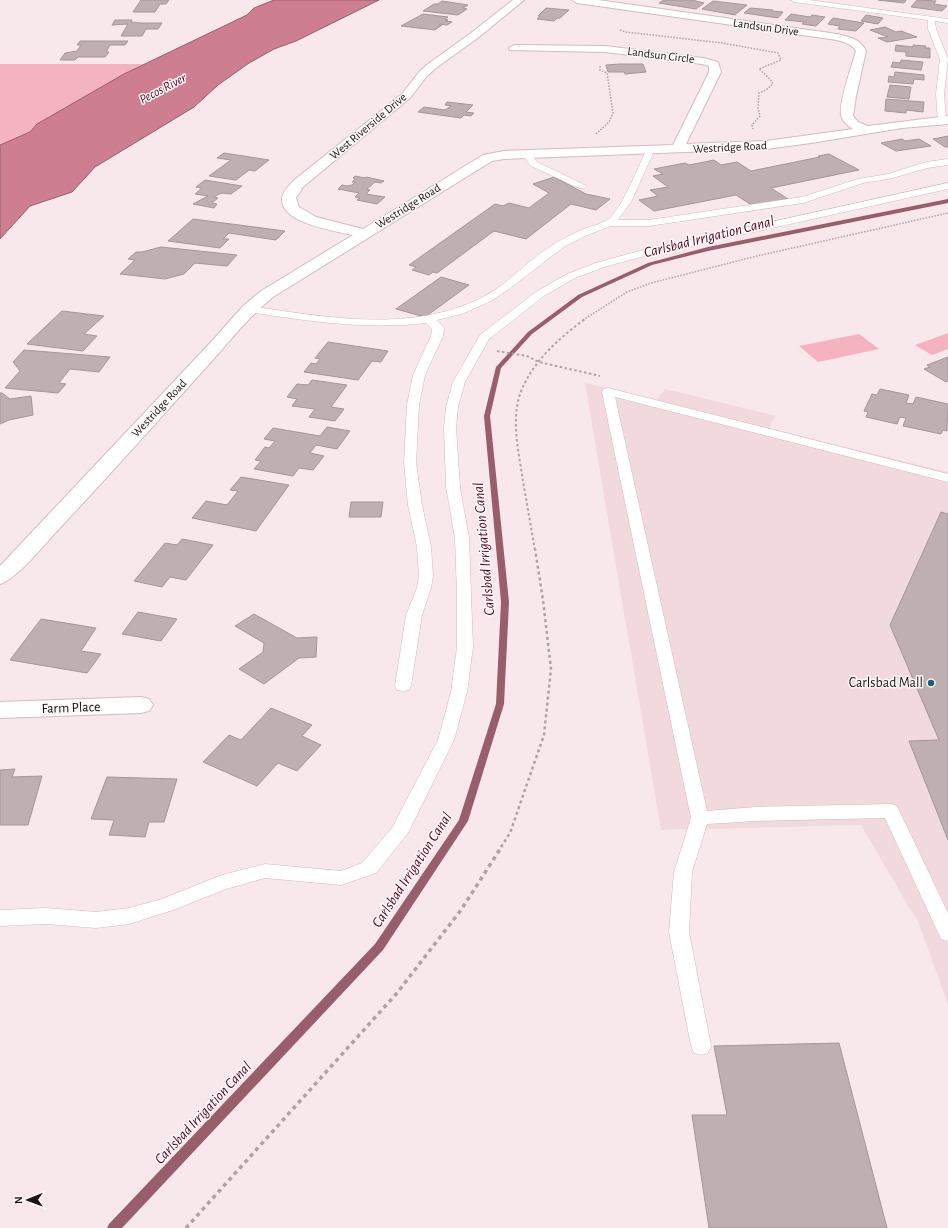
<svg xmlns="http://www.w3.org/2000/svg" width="948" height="1228" viewBox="0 0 948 1228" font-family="'Alegreya Sans',sans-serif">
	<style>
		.built { fill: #f2d9de }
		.green { fill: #f5b2c1 }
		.water { fill: #ce7e91; stroke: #985e6c }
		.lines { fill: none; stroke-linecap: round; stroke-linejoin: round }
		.stream { fill: #985e6c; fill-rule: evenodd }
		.building { fill: #bfafb2; stroke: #a59698 }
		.service-casing { stroke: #cebec1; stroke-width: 1 }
		.minor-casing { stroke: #cebec1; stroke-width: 2 }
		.path-far3 { stroke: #afa2a5; stroke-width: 1.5; stroke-dasharray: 1.5 1.5; stroke-linecap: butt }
		.path-far2 { stroke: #afa2a5; stroke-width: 2; stroke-dasharray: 2.5 2.5; stroke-linecap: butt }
		.path-far1 { stroke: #afa2a5; stroke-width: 2.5; stroke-dasharray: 3 3; stroke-linecap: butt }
		.path { stroke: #afa2a5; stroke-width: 3.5; stroke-dasharray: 4 4; stroke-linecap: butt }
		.service { fill: #fff; fill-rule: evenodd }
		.minor { fill: #fff; fill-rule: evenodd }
		.poi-dot { fill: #18656e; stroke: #fff8f9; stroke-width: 1.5 }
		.labels { text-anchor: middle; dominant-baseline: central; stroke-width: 3; stroke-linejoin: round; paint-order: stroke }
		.far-street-label { font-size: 12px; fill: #1b1516; stroke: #fff8f9 }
		.far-water-label { font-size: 13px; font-style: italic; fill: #510724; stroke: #fff8f9 }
		.poi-label { font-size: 14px; fill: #1b1516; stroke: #fff8f9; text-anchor: end }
		.street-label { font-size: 14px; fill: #1b1516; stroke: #fff8f9 }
		.water-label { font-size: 15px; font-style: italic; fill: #510724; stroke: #fff8f9 }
	</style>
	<rect width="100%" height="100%" fill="#f8e7eb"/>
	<path class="built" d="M585 383 657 400 665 389 776 416 769 428 948 472V1004L919 924 861 825 661 830Z"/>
	<path class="green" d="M0 64H143L37 124 30 132 0 145Z
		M948 333V349L932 355 915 345Z
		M859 334 879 349 818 362 799 346Z"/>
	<path class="water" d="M274 0H379L296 41 274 49 249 63 218 85 194 107 95 167 72 192 30 206 0 239V145L30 132 37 124 124 74 247 15 254 8Z"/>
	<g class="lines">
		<path class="stream" d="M948 199V203L708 251 652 265 582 297 532 334 501 368 490 416 509 602 504 704 468 821 383 950 122 1228H107L109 1224 375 944 459 820 496 704 501 602 484 416 496 367 528 332 578 295 648 263 708 247Z"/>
	</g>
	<path class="building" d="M141 0H169L166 4H160L155 12H133Z
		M664 0H692L704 3 696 9 659 3Z
		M878 0H906L904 3Z
		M917 0 936 1 934 4 947 6 942 11 911 7Z
		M442 1 468 5 463 8 467 9 458 15 423 11 434 4H438Z
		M713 1 747 5 735 15 702 9Z
		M546 8 569 10 560 18H557L554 21 537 19 540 16H538Z
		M750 8 773 10 772 11 783 12 778 18 744 13Z
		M423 14 448 17 445 19 448 20 445 21 452 22 447 25 440 24 439 25H442L435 30 401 26Z
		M791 14 810 17 812 15 825 17 816 26 802 24 804 22 785 20Z
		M866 15 883 18 878 24 861 21Z
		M833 18 864 23 856 31 838 29 840 26 828 24Z
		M115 20H132L131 22 141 23H162L158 29H146L142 36H121L128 24 112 25Z
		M885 27 896 32 901 31 917 37 887 42 878 38 888 37 870 30Z
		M80 41H128L125 45H110L106 52H109L105 57H78L75 60H60L65 53 77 51 81 45H77Z
		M896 45 913 47V45L926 46 925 48H930V58L906 56V52L895 51Z
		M901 60 923 62 921 70 891 67 893 62 900 63Z
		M620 64H643L646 72 625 74 624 72H608L606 65Z
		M895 72 924 75V80L914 79 913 84 888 82 889 76 894 77Z
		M890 85 911 87 909 99 887 97Z
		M886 99 924 102 923 112 906 110V113L885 111Z
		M447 102 473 105 466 112 474 113 471 116 464 115 461 118 418 112 424 107 445 110 451 106 445 105Z
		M948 136V147H945L933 139Z
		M902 139 905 141 919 139 931 146 896 151 881 143Z
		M224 153 269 160 255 171 249 170 236 180 209 176 231 160 217 158Z
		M829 154 859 170 771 188 788 199 753 206 736 195 654 211 639 200 658 196 650 190 668 187 653 176 663 174 654 169 685 163 689 165 714 160 721 165 737 162 751 171 820 157 818 156Z
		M355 176 365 178 366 177 384 181 381 183 375 182 367 189 370 190 366 194 385 197 377 204 357 200 360 198 355 197 359 193 338 189 342 185 347 186 352 185 355 182H352L355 179 353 178Z
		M554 177 586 194 610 199 596 210 571 204 526 239 494 231 437 273 433 272 429 275 412 270 416 267 409 265 495 204 503 206 509 203 529 208 549 193 533 184Z
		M205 180 242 186 231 194 222 193 217 195 214 197 218 198 212 203 217 204 214 208 193 204 208 196 195 194 202 188 196 187Z
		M193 219 285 231 276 240 229 233 223 239H229L220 248 168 241Z
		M161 247 237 255 227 266 195 263 184 274 165 279 120 274 135 260 128 259 136 252H142Z
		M441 277 469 285 425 317 396 309Z
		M62 311 104 316 84 334 97 336 83 351 27 344Z
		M328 342 388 351 381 362 372 361 358 380 304 372 311 363 316 364 320 359 315 358Z
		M24 350 110 357 99 372 70 369 59 383 66 384 58 393 5 388 20 371 13 362Z
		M948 357V381L946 382 924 369 930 367 927 365Z
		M312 380 347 385 331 407 344 409 335 421 309 417 315 409 292 406 297 399 287 397 297 384 308 385Z
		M880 389 909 395 906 403 913 404 916 397 948 404 947 431 943 430 941 434 903 426 906 418 900 417 897 424 866 417 868 412 864 411 872 394 877 395Z
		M0 393H2L10 399 31 396 33 415 9 420 0 424Z
		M327 427 350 431 337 449 316 445 310 453 324 456 313 470 299 468 293 476 254 469 261 461 255 460 265 447 269 448 275 441 264 439 273 428 320 436Z
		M241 477 289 485 256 531 192 518 206 501 227 505 238 491 230 490Z
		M351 502H383L381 517H349Z
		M941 512 948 514V840L909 741 939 740 890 625Z
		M182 539 213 545 186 580 170 577 162 587 134 581 165 543 177 545Z
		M138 612 177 619 161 641 122 634Z
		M254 614 297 638 317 637 316 657 299 658 264 684 239 669 263 652 264 643 235 626Z
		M41 619 96 628 81 651 101 654 87 673 10 660Z
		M271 708 312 725 302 736 321 745 297 771 278 763 257 786 203 762 229 735 241 740Z
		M15 769 12 777 42 776 28 825H0V770Z
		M107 777 177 779 164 822H149L145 837 109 835 114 820 91 819Z
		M839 1043 887 1228H709L692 1115H727L714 1046Z"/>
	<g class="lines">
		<g class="service-casing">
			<path id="service" d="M791 0H809L948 19V23L935 21 936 29 948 59 944 94 946 120 945 122H942L938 120 936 94 940 59 928 29V20L794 2Z
				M650 148 654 151 632 200 618 220H649L802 197 858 179 888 174 926 162 948 159V165L927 168 889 179 863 183 803 203 649 226H611L585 236 565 246 509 289 491 301 462 314 437 320 444 328 443 336 425 375 419 405 416 463 422 505 431 547 433 576 431 588 422 615 411 686 409 690 403 691 397 690 395 686 406 615 417 588 419 576 417 547 408 505 404 463 407 405 413 375 431 336 432 329 426 323C366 330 308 321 249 312L244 309 249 306C326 317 410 334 483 297 507 284 526 263 548 248 560 240 572 234 586 228 592 226 600 224 606 221 620 214 638 167 646 151Z
				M527 152 530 153 537 162 587 186 585 188H579L531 166 523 155Z
				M948 183V189L641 257 604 267 575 278 544 296 489 339 465 382 458 407 456 428 460 487 469 538 471 594 473 647 467 692 454 740 408 833 376 873 341 885 265 878 226 889 173 910 129 924 96 928 46 924 0 926V910L46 908 96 912 129 908 162 899 222 875 265 864 341 871 362 863 392 828 438 740 451 692 457 647V594L455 538 446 487 444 428 446 407 453 382 480 335 536 292 567 274 596 263 639 251Z
				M608 388 948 474V482L615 397 707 811 756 807 891 804 897 806 948 913V941L941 939 885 818 756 821 707 824 692 872 689 932 711 1046 708 1053 701 1055 694 1053 691 1046 669 932 674 872 691 818 602 392 604 389Z"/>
		</g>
		<g class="minor-casing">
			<path id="minor" d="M513 0H524L479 37 436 68 427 76 410 98 303 187 296 198 299 207 316 217 363 229 483 155 504 151 673 145 709 72V66L702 64 605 52 510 50 509 48 514 45 605 46 703 58 718 62 721 72 686 144 766 141 853 129C848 126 842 121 841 115 839 102 852 65 856 51 852 44 844 42 837 40L577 3 572 0H598L837 34C849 37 861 39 866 51L856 96 853 116 858 122 868 126 948 116V124L902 128 811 143 766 149 504 159 492 161 273 297C246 319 225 347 202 372 154 425 106 479 57 531 44 545 17 579 0 584V566L212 341 243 306 261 291 353 235C335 231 281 223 282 199 282 192 289 186 293 181L402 94 419 72 428 64 471 33Z
				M141 697 149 699 153 705 149 711 141 713 0 718V702Z"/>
		</g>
		<path class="path-far3" d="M620 30 626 32 722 43 778 53 781 60 759 69 770 79 773 84 766 90 759 93 758 108 760 116 752 125 753 129
			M596 134 609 122 613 113 607 73 600 70V65
			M583 320 627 292 651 283 757 256 948 213"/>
		<path class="path-far2" d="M497 351 527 356 539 362 600 376
			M535 550C531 527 527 504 523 481 519 454 511 421 520 394 532 362 558 339 585 319"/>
		<path class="path-far1" d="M501 847 510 833 544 735 551 669 543 600 535 549"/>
		<path class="path" d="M186 1228 397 993 461 910 502 846"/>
		<use href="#service" class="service"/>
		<use href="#minor" class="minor"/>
	</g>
	<circle class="poi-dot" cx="931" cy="683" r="4"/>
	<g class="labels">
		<g class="far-street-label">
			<text transform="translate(766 27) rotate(8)">Landsun Drive</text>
			<text transform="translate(661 55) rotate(7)">Landsun Circle</text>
			<text transform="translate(368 126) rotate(-40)">West Riverside Drive</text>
			<text transform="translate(730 147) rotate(-3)">Westridge Road</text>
			<text transform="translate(408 206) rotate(-32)">Westridge Road</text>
			<text transform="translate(159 408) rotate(-47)">Westridge Road</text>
		</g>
		<g class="far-water-label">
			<text transform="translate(163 89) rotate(-28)">Pecos River</text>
		</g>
		<g class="poi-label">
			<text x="923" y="683">Carlsbad Mall</text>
		</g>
		<g class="street-label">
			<text transform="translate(71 708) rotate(-2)">Farm Place</text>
		</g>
		<g class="water-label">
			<text transform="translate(709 237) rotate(-14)">Carlsbad Irrigation Canal</text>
			<text transform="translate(484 549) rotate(-95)">Carlsbad Irrigation Canal</text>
			<text transform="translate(412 870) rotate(-57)">Carlsbad Irrigation Canal</text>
			<text transform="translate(203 1113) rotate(-47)">Carlsbad Irrigation Canal</text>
		</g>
	</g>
	<g transform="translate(28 1200) rotate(269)" stroke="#fff8f9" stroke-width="3" paint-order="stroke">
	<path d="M0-3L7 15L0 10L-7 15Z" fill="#1b1516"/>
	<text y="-6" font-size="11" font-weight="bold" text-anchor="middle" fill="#1b1516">N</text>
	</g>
</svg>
